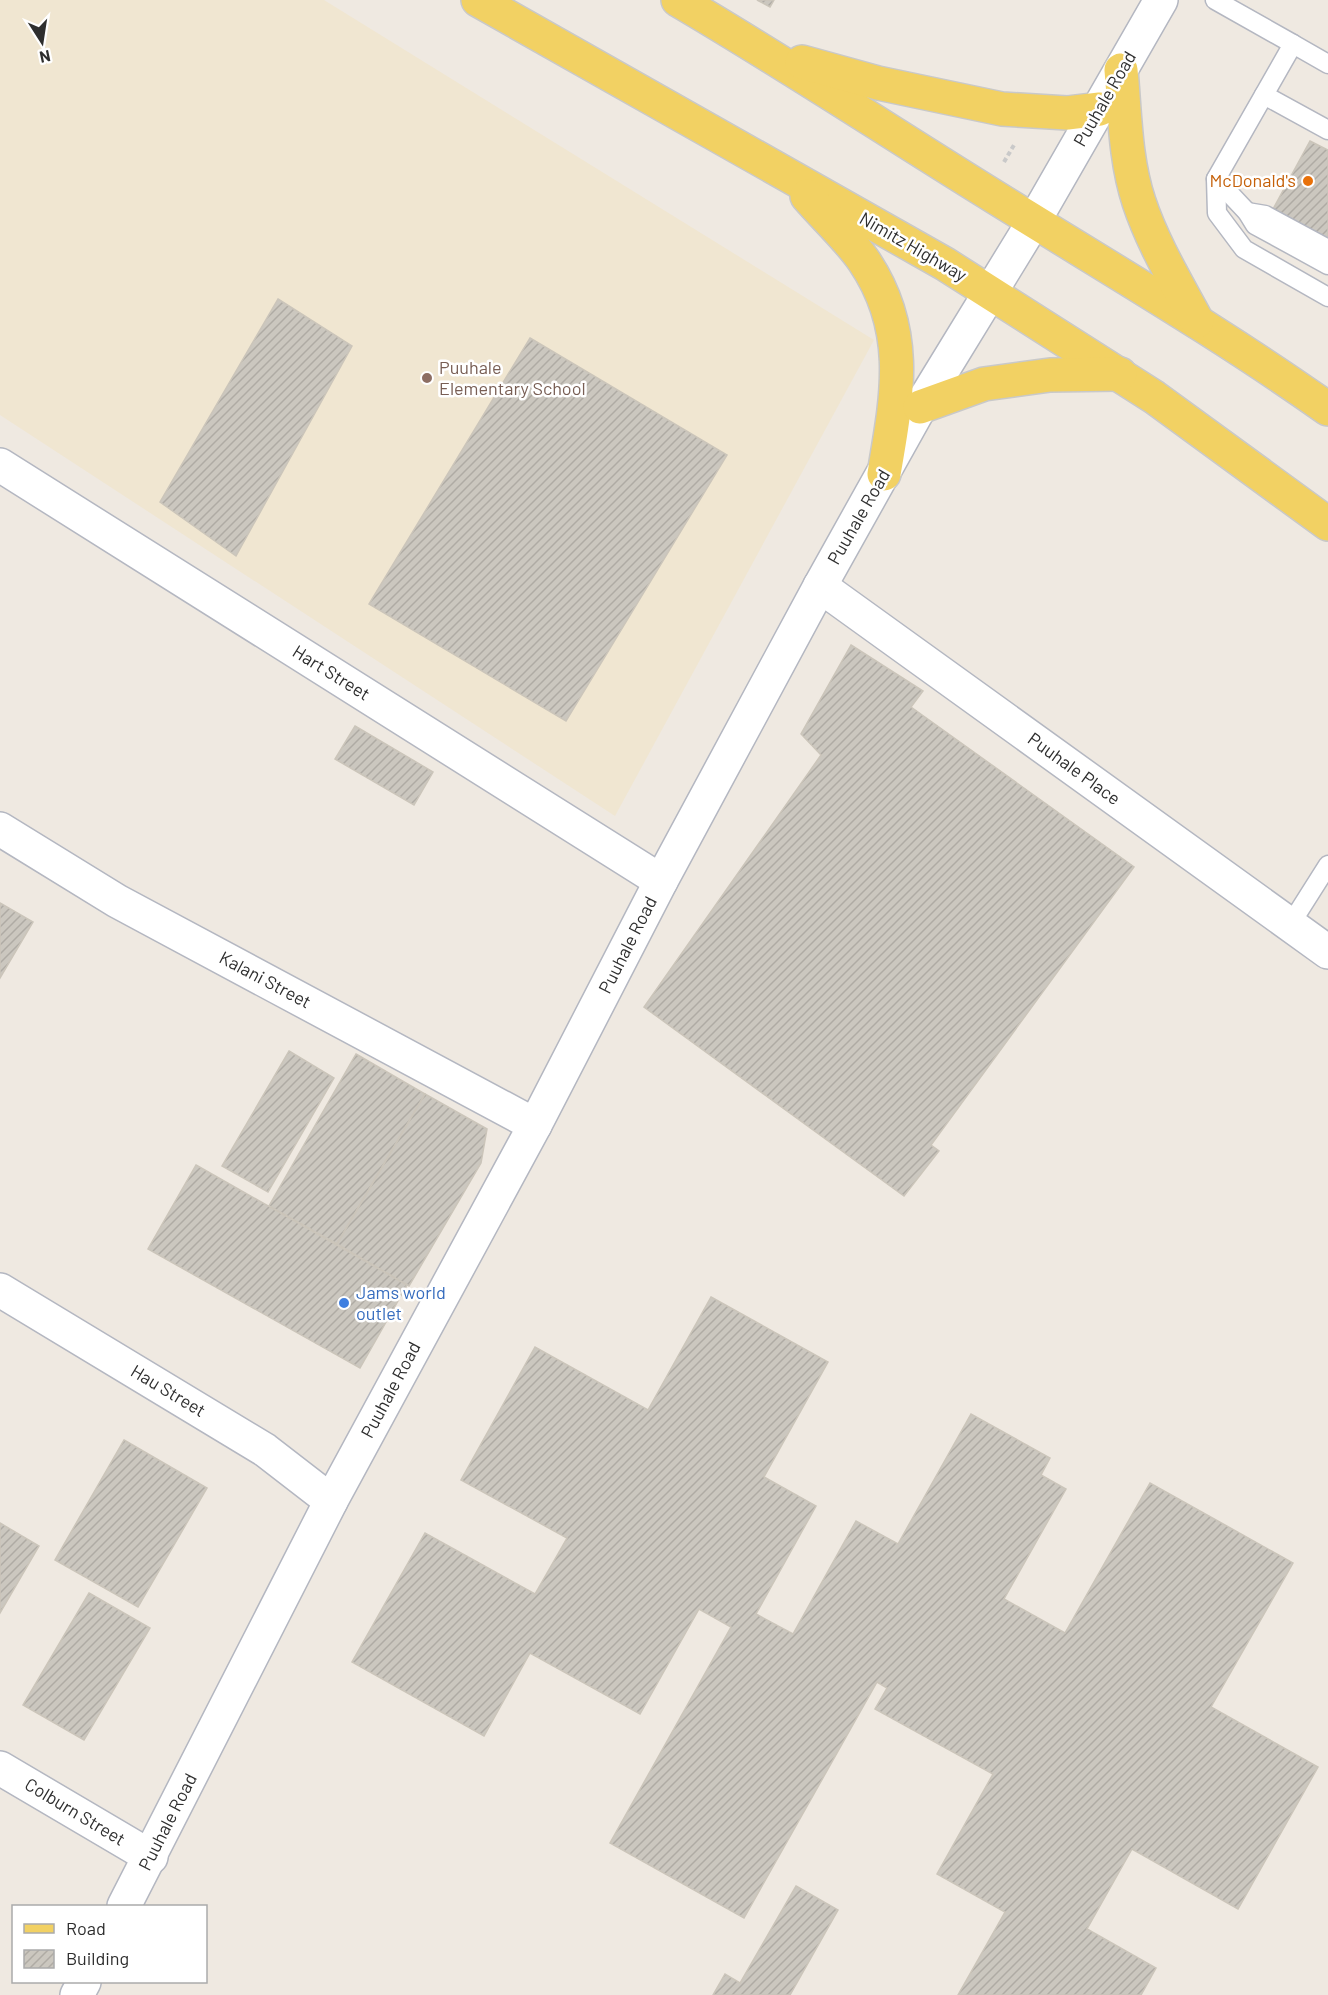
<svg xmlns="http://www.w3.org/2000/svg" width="1328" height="1995" font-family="Barlow,sans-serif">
	<defs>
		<pattern id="building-hatch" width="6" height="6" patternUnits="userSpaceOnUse" patternTransform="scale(1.5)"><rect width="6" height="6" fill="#cbc7bf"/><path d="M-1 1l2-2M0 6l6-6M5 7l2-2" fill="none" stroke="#afaba4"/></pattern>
	</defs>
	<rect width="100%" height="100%" fill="#efe9e1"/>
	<!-- education -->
	<polygon fill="#f0e6d1" points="0,0 324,0 874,340 615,816 0,415"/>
	<!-- building -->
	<g fill="url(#building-hatch)" stroke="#cbc5ba" stroke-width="1.5">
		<polygon points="757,0 774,0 770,7"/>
		<polygon points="1310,141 1328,150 1328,241 1272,211"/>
		<polygon points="278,299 352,346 236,556 160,502"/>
		<polygon points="530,338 727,455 566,721 369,604"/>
		<polygon points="851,645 923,691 911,707 1134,867 931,1145 939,1151 904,1196 644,1007 821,755 801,734"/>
		<polygon points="355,726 433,772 414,805 335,759"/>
		<polygon points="0,903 33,922 0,978"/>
		<polygon points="289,1051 334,1078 268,1192 222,1166"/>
		<polygon points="356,1054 425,1094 337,1244 269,1206"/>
		<polygon points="425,1094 487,1129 481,1163 409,1286 337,1244"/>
		<polygon points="196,1165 407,1285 360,1368 148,1249"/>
		<polygon points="711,1297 828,1362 764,1477 816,1506 756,1614 793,1634 856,1521 898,1544 971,1414 1050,1458 1041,1475 1066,1489 1004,1599 1065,1633 1150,1483 1293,1563 1211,1707 1318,1767 1238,1909 1132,1849 1087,1929 1156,1968 1141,1995 958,1995 1005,1912 937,1874 993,1774 875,1709 887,1688 877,1682 744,1918 610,1843 731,1627 699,1609 640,1714 530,1653 484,1736 352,1662 425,1533 535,1594 567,1538 461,1480 535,1347 648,1410"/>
		<polygon points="124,1440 207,1488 138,1607 55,1560"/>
		<polygon points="0,1523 39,1546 0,1613"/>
		<polygon points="89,1593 150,1628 84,1740 23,1705"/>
		<polygon points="796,1886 838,1910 790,1995 713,1995 725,1974 740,1983"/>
	</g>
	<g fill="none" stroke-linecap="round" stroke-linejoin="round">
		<!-- service casing -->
		<g stroke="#b4b7c1" stroke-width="21">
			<g id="service">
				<polyline points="1215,0 1293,44 1216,179 1217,213 1244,249 1328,297"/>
				<polyline points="1293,44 1328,64"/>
				<polyline points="1264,95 1328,130"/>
				<polyline points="1216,179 1247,212 1255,225 1328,265"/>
				<polyline points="1247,212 1265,215 1328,249"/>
				<polyline points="1290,925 1328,865"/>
			</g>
		</g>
		<!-- minor casing -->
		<g stroke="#b4b7c1" stroke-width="36">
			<g id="minor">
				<polyline points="0,465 661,881"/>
				<polyline points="820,586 1328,952"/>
				<polyline points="0,829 117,901 535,1125"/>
				<polyline points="0,1290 265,1450 331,1501"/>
				<polyline points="0,1768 151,1857"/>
			</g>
		</g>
		<!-- tertiary casing -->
		<g stroke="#b4b7c1" stroke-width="36">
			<g id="tertiary">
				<polyline points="124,1906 331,1501 535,1125 661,881 820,586 920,407 1034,221 1161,0"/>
				<polyline points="77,1995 84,1982"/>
			</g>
		</g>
		<!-- primary casing -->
		<g stroke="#c9c9c9" stroke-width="36">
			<g id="primary">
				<polyline points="478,0 945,264 1154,397 1328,524"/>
				<path d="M678,0C787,64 891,133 998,199C1109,268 1222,334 1328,409"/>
				<polyline points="802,62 878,83 1002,109 1067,113 1100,109"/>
				<path d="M1121,70C1125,114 1125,160 1139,202C1153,244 1176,282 1197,321"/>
				<path d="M807,196C824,216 850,240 864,261C911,330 897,398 884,474"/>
				<polyline points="920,407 984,384 1050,375 1120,374"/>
			</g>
		</g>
		<!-- path -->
		<polyline stroke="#c9c9c9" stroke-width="4" stroke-dasharray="4.5 3" stroke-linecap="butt" points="1004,162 1014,145"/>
		<!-- service -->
		<use href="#service" stroke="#fff" stroke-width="18"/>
		<!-- minor -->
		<use href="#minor" stroke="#fff" stroke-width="33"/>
		<!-- tertiary -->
		<use href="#tertiary" stroke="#fff" stroke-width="33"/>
		<!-- primary -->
		<use href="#primary" stroke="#f2d163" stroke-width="33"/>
	</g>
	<!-- markers -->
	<circle fill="#e8710a" stroke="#fff" stroke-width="2" cx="1308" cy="181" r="6"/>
	<circle fill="#8d6e63" stroke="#fff" stroke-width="2" cx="427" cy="378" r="6"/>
	<circle fill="#3f7fe0" stroke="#fff" stroke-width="2" cx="344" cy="1303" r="6"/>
	<g text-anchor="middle" stroke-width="5" stroke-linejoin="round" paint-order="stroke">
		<!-- street labels -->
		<g font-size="18" fill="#2e2e2e" stroke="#fff">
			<text transform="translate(1105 99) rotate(-60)" y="6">Puuhale Road</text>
			<text transform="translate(913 247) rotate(30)" y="6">Nimitz Highway</text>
			<text transform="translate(859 517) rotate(-60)" y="6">Puuhale Road</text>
			<text transform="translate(331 673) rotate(32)" y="6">Hart Street</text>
			<text transform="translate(1074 769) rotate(36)" y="6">Puuhale Place</text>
			<text transform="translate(628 945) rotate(-63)" y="6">Puuhale Road</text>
			<text transform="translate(265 980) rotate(28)" y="6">Kalani Street</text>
			<text transform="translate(391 1390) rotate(-62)" y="6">Puuhale Road</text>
			<text transform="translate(168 1391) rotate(31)" y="6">Hau Street</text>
			<text transform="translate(75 1812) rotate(31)" y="6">Colburn Street</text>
			<text transform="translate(168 1822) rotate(-63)" y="6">Puuhale Road</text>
		</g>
		<!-- food labels -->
		<g font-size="18" fill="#c56008" stroke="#fff" text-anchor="end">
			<text x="1296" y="187">McDonald's</text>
		</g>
		<!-- education labels -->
		<g font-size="18" fill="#785e54" stroke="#fff" text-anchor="start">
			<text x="439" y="374">Puuhale<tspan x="439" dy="21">Elementary School</tspan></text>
		</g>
		<!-- shop labels -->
		<g font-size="18" fill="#366cbe" stroke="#fff" text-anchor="start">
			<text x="356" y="1299">Jams world<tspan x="356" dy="21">outlet</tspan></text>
		</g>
	</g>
	<!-- legend -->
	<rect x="12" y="1905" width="195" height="78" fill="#ffffff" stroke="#ababab" stroke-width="1.5"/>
	<rect x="24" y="1924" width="30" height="9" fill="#f2d163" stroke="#ababab" stroke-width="1.5"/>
	<text x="66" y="1935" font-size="18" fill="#2e2e2e">Road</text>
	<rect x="24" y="1950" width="30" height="18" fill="url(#building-hatch)" stroke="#ababab" stroke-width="1.5"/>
	<text x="66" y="1965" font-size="18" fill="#2e2e2e">Building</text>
	<!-- north arrow -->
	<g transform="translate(42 42) rotate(168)" stroke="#ffffff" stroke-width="4.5" paint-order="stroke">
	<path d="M0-4.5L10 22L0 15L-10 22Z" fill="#2e2e2e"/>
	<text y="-9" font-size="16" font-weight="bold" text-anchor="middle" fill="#2e2e2e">N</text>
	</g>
</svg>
